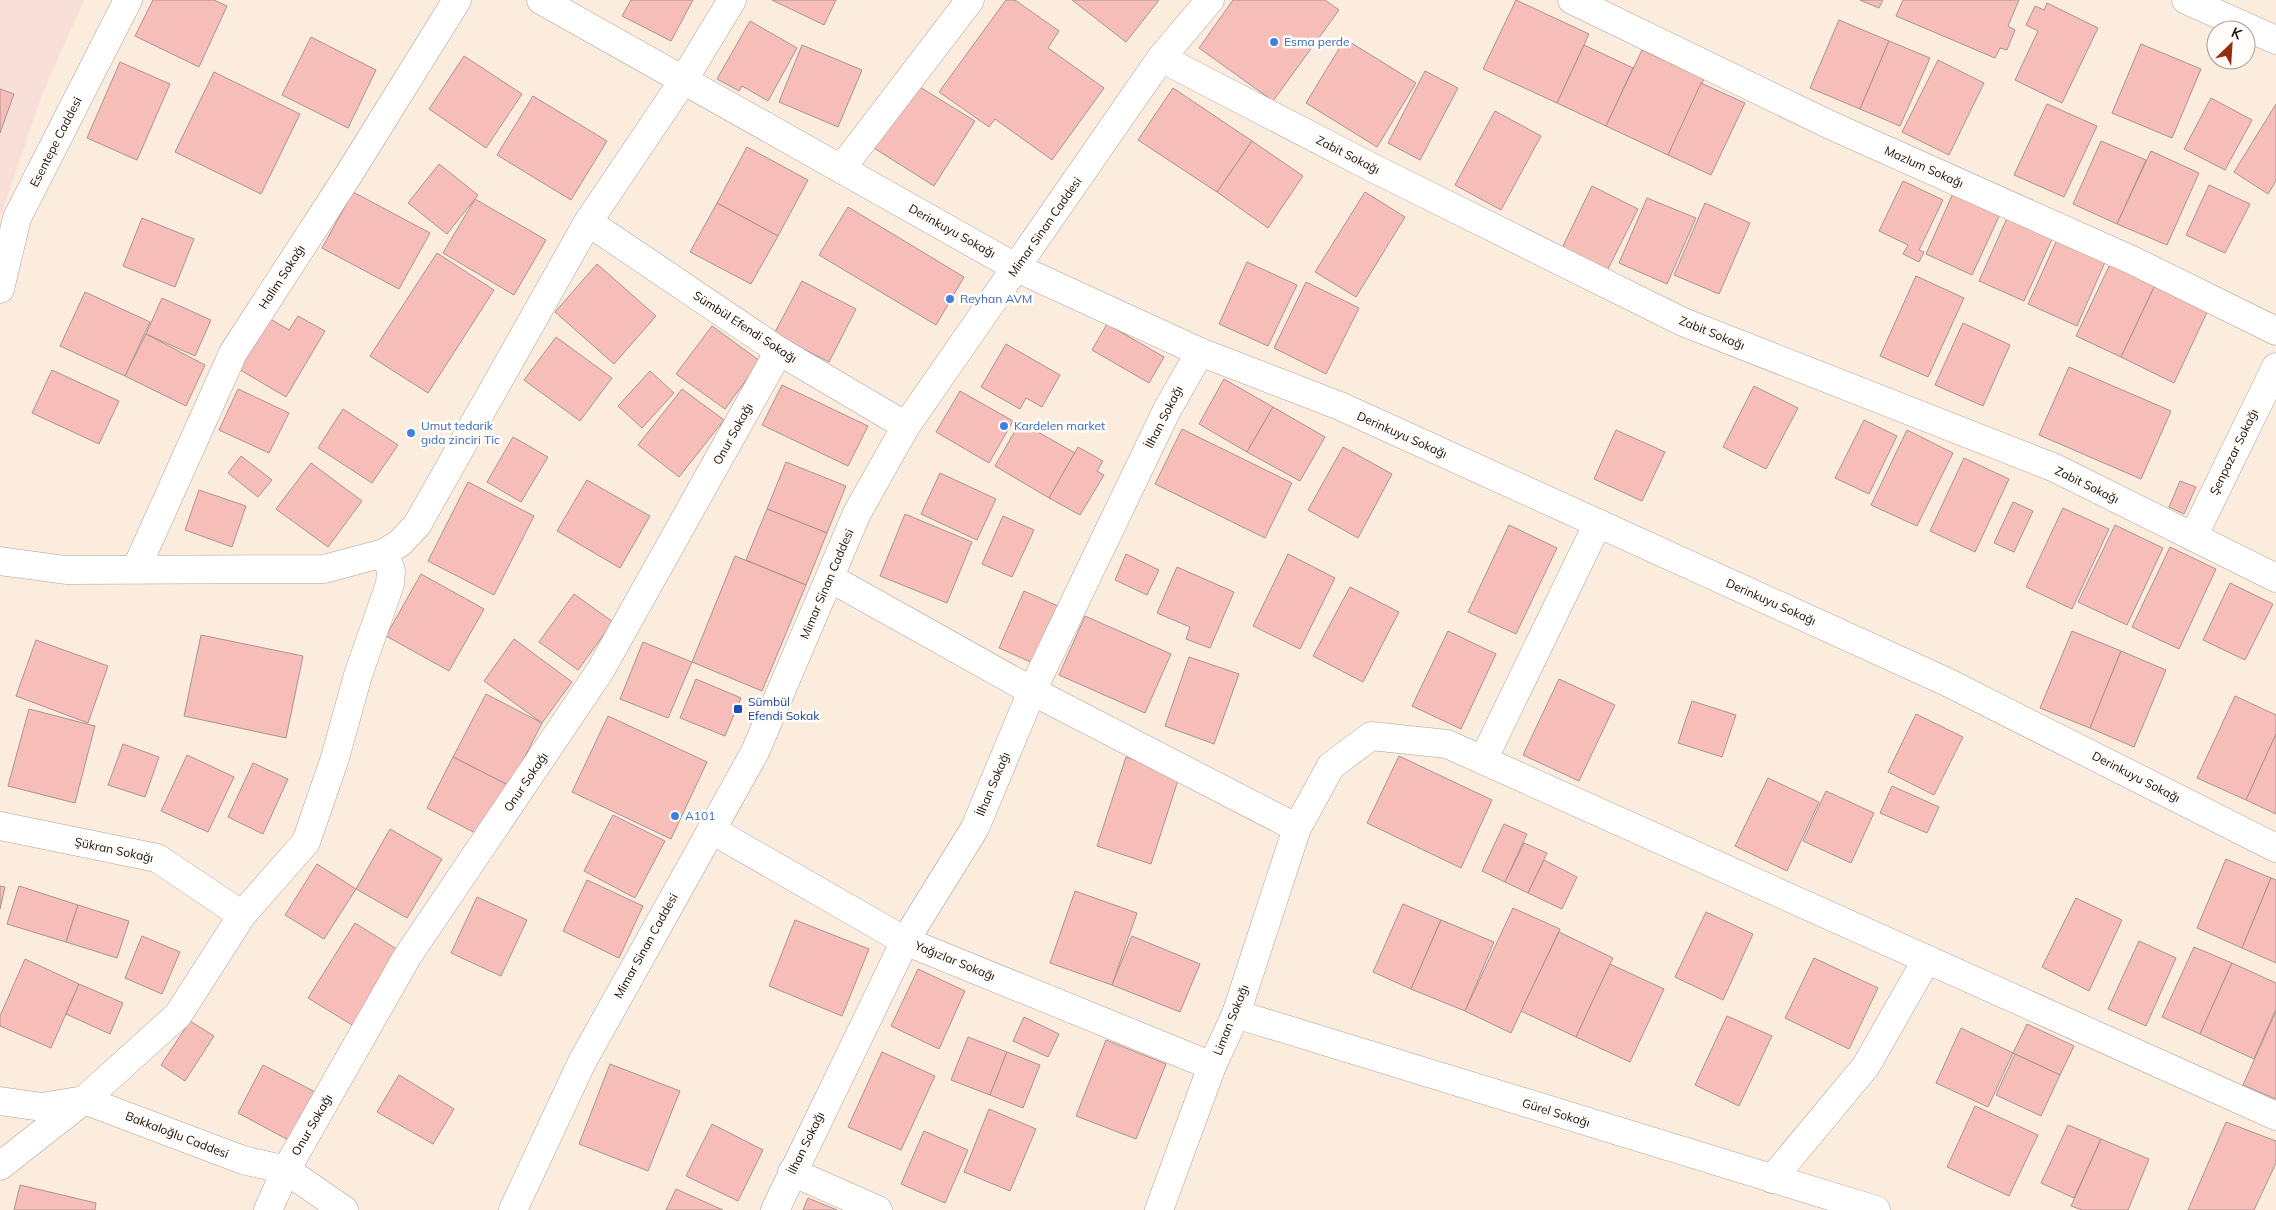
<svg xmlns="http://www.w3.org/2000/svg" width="2276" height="1210" font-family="Mulish,sans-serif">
	<rect width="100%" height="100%" fill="#fbecde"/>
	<!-- education -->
	<polygon fill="#f8dfd8" points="0,0 84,0 43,92 0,218"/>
	<!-- building -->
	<g fill="#f7beb9" stroke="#a99492">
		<polygon points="153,0 214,0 227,6 199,67 135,36"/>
		<polygon points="631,0 693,0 671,41 622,16"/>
		<polygon points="772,0 836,0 824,25"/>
		<polygon points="1006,0 1015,0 1059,31 1048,48 1104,88 1052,160 995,119 989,127 939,92"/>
		<polygon points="1072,0 1159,0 1126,42"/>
		<polygon points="1233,0 1325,0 1339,10 1273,101 1199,48"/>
		<polygon points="1516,0 1589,34 1557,103 1483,69"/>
		<polygon points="1860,0 1883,0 1879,8"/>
		<polygon points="1903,0 2019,0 2008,26 2015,30 2007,50 2000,48 1995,58 1896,16"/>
		<polygon points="2047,3 2098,28 2062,103 2015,80 2038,31 2026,25 2035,6 2044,10"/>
		<polygon points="1839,20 1889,41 1860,109 1810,88"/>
		<polygon points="750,21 797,48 768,101 742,86 739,91 717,79"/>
		<polygon points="311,37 376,70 348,128 282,95"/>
		<polygon points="1345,39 1416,83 1377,147 1306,103"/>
		<polygon points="1889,41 1930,58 1900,126 1860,109"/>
		<polygon points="2141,44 2201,69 2172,138 2112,113"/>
		<polygon points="802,45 862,70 838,127 779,102"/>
		<polygon points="1584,45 1633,68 1606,126 1557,103"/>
		<polygon points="1642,50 1704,79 1668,155 1606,126"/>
		<polygon points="464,56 522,94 486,148 429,109"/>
		<polygon points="1938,60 1984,83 1949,155 1902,132"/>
		<polygon points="120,62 170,84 137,160 87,138"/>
		<polygon points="1425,71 1458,88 1420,160 1388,143"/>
		<polygon points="214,72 300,114 261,194 175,152"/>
		<polygon points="1701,83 1745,103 1711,175 1668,155"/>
		<polygon points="915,84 975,121 934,186 874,148"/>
		<polygon points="1173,88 1252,141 1217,192 1138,140"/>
		<polygon points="0,89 14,94 0,133"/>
		<polygon points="533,96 607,141 571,200 497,155"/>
		<polygon points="2211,98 2252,120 2225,170 2184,149"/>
		<polygon points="2047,104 2097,126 2064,197 2014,175"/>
		<polygon points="2276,104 2276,181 2268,194 2234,172"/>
		<polygon points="1495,111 1541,136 1501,210 1455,185"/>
		<polygon points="1252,141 1303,176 1268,228 1217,192"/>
		<polygon points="2101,141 2146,160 2117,224 2073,204"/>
		<polygon points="747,147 808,180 778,236 717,203"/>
		<polygon points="2151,151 2199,173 2167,245 2117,224"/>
		<polygon points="439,164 478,195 447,234 408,203"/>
		<polygon points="1903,181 1943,200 1919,250 1924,252 1919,262 1903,254 1908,245 1879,231"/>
		<polygon points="2209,185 2250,204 2225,253 2186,235"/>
		<polygon points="1592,186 1638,209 1607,271 1562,248"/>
		<polygon points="1955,189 2002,210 1972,275 1926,254"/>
		<polygon points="353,192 430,233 399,289 322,248"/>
		<polygon points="1365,192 1405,217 1356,297 1315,272"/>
		<polygon points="1647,198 1696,218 1667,284 1619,263"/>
		<polygon points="475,199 546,240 514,295 443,253"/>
		<polygon points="717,203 778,236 751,284 690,252"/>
		<polygon points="1705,203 1750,223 1719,294 1674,275"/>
		<polygon points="848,207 964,277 936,325 819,255"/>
		<polygon points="2008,216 2053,237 2024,301 1979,281"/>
		<polygon points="142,218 194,239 175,287 123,266"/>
		<polygon points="2061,231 2109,253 2077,326 2028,304"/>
		<polygon points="437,253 494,290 428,393 370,356"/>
		<polygon points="2112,260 2157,281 2121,357 2076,336"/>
		<polygon points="1247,262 1297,285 1268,346 1219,324"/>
		<polygon points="597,264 656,316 614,364 555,312"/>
		<polygon points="1916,276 1964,298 1928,377 1880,356"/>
		<polygon points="802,281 856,309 829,362 774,334"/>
		<polygon points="2157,281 2210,306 2174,383 2121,357"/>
		<polygon points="1306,282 1359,308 1326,374 1274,348"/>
		<polygon points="85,292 150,322 125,376 60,346"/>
		<polygon points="162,298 211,320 195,356 146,334"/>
		<polygon points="298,316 325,331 286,397 237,368 267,317 289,330"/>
		<polygon points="1963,323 2010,345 1983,406 1935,385"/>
		<polygon points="1107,324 1164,357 1149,383 1092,350"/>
		<polygon points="712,326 760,361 725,409 676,374"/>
		<polygon points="146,334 205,365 186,406 125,376"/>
		<polygon points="556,337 612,378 580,421 524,380"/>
		<polygon points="1006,344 1060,375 1042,407 1026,398 1020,409 981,387"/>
		<polygon points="2069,367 2171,411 2141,479 2039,435"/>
		<polygon points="52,370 119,401 99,444 32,413"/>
		<polygon points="650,371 674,393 642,428 618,406"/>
		<polygon points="1224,379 1273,407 1247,452 1199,424"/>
		<polygon points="782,385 868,426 848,466 762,425"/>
		<polygon points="1754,386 1798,408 1766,469 1723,447"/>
		<polygon points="238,389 289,413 269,453 219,430"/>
		<polygon points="682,389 724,420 679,477 638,445"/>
		<polygon points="960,391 1013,421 989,463 936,432"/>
		<polygon points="1273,407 1325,437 1300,481 1247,452"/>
		<polygon points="343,409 398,445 372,483 318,448"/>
		<polygon points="1864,420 1897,436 1869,494 1835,478"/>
		<polygon points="1020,422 1075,453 1049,498 995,466"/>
		<polygon points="1182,429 1292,483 1265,538 1155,484"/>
		<polygon points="1616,430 1665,452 1642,501 1594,479"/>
		<polygon points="1907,430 1953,453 1917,526 1871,505"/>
		<polygon points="513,437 548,457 521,502 487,482"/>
		<polygon points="1078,447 1103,461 1097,471 1104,475 1080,515 1049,498"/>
		<polygon points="1343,447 1392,474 1358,538 1308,510"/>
		<polygon points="241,456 272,480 258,497 228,473"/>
		<polygon points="1964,458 2009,479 1975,552 1930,531"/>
		<polygon points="786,462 846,486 827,533 767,509"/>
		<polygon points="311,463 362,501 328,547 276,509"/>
		<polygon points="940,473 996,499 977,540 921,514"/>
		<polygon points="587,480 650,516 620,568 557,531"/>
		<polygon points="2180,481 2196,487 2184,514 2169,507"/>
		<polygon points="468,482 534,516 494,595 428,561"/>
		<polygon points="199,490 246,506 232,547 185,530"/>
		<polygon points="2013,502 2033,511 2014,552 1994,543"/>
		<polygon points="2063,508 2109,529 2072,609 2026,587"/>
		<polygon points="767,509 827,533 806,585 746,560"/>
		<polygon points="905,514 972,542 947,603 880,576"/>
		<polygon points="1003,516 1034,530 1012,577 982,564"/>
		<polygon points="1509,525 1557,548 1516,634 1468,612"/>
		<polygon points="2115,525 2163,548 2127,625 2078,602"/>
		<polygon points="2170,547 2216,569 2179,649 2132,627"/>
		<polygon points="1126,554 1159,570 1147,595 1115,580"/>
		<polygon points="1288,554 1335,578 1300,649 1253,626"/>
		<polygon points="735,556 806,585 762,691 692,662"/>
		<polygon points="1177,567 1234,592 1210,648 1186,639 1190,627 1157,613"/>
		<polygon points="421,574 484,609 449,671 386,636"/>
		<polygon points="2230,583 2273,604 2245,660 2203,640"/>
		<polygon points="1350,587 1399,612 1363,682 1313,656"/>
		<polygon points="1024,591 1058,606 1033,663 999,648"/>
		<polygon points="574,594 613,622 578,670 539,642"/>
		<polygon points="1085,616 1171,654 1145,713 1059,675"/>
		<polygon points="1448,631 1496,654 1461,729 1412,706"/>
		<polygon points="2072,631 2121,651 2090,728 2040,708"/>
		<polygon points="201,635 303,656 286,738 184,716"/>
		<polygon points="514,639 572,682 542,723 484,681"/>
		<polygon points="36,640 108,666 88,723 16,696"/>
		<polygon points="643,642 692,662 668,718 620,699"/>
		<polygon points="2121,651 2166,670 2134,747 2090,728"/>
		<polygon points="1189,657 1239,674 1214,744 1165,726"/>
		<polygon points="696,679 741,698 725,736 680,718"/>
		<polygon points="1559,679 1615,705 1579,781 1523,755"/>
		<polygon points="486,694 542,723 510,786 453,757"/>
		<polygon points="2235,696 2276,715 2276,734 2246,800 2197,778"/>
		<polygon points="1692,701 1736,715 1722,757 1678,743"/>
		<polygon points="29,709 95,726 75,803 8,786"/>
		<polygon points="1916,714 1963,737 1934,795 1888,772"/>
		<polygon points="608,716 707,762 671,839 572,792"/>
		<polygon points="2276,734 2276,814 2246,800"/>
		<polygon points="123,744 159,757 145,797 108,785"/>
		<polygon points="187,755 234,777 208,832 161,811"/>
		<polygon points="1399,756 1492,800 1461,868 1367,823"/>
		<polygon points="453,757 510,786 483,837 427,808"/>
		<polygon points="1126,757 1180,774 1151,864 1097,846"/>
		<polygon points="253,763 288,779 263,834 228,817"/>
		<polygon points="1768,778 1819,802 1787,871 1735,846"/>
		<polygon points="1892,786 1939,807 1927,833 1880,813"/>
		<polygon points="1826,791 1874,813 1851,863 1803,841"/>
		<polygon points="613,815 665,841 635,898 584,871"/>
		<polygon points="1504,824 1527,834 1505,882 1482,871"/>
		<polygon points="390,829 442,859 407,918 356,889"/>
		<polygon points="1524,843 1547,853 1528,893 1505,882"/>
		<polygon points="2226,859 2271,878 2242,948 2197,928"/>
		<polygon points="1544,860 1577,877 1562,909 1528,893"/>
		<polygon points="317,864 356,889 324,939 285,915"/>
		<polygon points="2271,878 2276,880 2276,963 2242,948"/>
		<polygon points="587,880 643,906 619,958 563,931"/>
		<polygon points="0,886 5,887 0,909"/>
		<polygon points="19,886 78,905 66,942 7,924"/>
		<polygon points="1075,891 1137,913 1112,985 1050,963"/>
		<polygon points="477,897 527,920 501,976 451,953"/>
		<polygon points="2076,898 2122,920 2089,991 2042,967"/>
		<polygon points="1403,904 1441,920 1411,989 1373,972"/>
		<polygon points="78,905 129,921 117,958 66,942"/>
		<polygon points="1513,908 1560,929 1511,1033 1465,1011"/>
		<polygon points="1706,912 1753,934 1723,1000 1675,977"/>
		<polygon points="795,920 869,949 842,1016 769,986"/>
		<polygon points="1441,920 1494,942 1465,1011 1411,989"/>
		<polygon points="355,923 403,953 357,1028 308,998"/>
		<polygon points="1559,932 1613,958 1576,1037 1521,1011"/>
		<polygon points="142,936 180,952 162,994 125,978"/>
		<polygon points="1132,936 1200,964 1180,1012 1112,985"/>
		<polygon points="2139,941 2176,958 2146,1026 2108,1009"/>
		<polygon points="2194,947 2232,963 2200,1034 2162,1017"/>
		<polygon points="1814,958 1878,988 1849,1049 1785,1018"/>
		<polygon points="25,959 79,984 51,1048 0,1026 0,1016"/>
		<polygon points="2232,963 2276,983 2276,1009 2254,1059 2200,1034"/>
		<polygon points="1610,964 1664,989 1630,1062 1576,1037"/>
		<polygon points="918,969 965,991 939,1049 891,1026"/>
		<polygon points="79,984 123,1003 110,1034 66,1014"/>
		<polygon points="2276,1011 2276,1099 2243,1085"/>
		<polygon points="1727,1016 1772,1036 1739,1106 1695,1085"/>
		<polygon points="1024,1017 1059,1034 1048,1057 1013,1041"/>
		<polygon points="190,1021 214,1036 185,1081 161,1065"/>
		<polygon points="2027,1024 2074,1046 2060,1075 2013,1053"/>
		<polygon points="1961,1028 2013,1053 1988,1107 1936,1083"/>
		<polygon points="968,1037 1007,1052 990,1095 951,1080"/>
		<polygon points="1106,1040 1166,1064 1136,1139 1076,1116"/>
		<polygon points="882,1052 935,1076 901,1150 848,1127"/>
		<polygon points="1007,1052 1040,1065 1023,1108 990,1095"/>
		<polygon points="2015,1054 2060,1075 2041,1116 1996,1095"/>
		<polygon points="610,1064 680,1091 648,1171 579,1144"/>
		<polygon points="263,1065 319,1094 294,1143 238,1113"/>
		<polygon points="399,1075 454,1109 433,1144 377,1112"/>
		<polygon points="1975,1106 2038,1135 2009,1196 1947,1167"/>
		<polygon points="989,1109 1036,1129 1010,1191 964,1172"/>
		<polygon points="2226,1122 2276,1141 2276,1163 2254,1210 2188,1210"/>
		<polygon points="712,1124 763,1150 738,1201 686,1176"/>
		<polygon points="2068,1125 2101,1139 2074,1198 2041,1183"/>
		<polygon points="924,1131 968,1150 945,1203 901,1184"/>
		<polygon points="2101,1139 2149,1159 2128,1210 2082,1210 2071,1206"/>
		<polygon points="20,1185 96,1203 95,1210 14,1210"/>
		<polygon points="676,1189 723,1210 666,1210"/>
		<polygon points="808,1198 837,1210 803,1210"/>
	</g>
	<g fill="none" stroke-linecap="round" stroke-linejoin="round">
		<!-- minor casing -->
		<g stroke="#afa193" stroke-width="29">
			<g id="minor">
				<polyline points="541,0 1017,268 1200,352 1340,406 1947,682 2276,848"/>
				<polyline points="1572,0 1828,124 2134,261 2276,331"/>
				<polyline points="2186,0 2276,40"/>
				<polyline points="1161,58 1371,167 1683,322 2055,468 2276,578"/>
				<polyline points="841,169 970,0"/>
				<polyline points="588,222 779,351 906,426"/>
				<polyline points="0,289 17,218 128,0"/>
				<polyline points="2193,537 2276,367"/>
				<polyline points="0,561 66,570 324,569 384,553 400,543 417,525 588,222 683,81 732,0"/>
				<polyline points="136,569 233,353 349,174 457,0"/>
				<polyline points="830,578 1032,691 1297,828 1331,766 1371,736 1447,744 2276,1116"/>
				<polyline points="1483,760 1598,523"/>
				<polyline points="0,826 157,858 242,915"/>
				<polyline points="712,830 905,941 1212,1066"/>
				<polyline points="1236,1014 1876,1210"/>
				<polyline points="0,1101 42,1107 84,1100 243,1160 286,1170 344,1210"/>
				<polyline points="0,1166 84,1100 178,1015 242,915 306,842 335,758 358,675 390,584 391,570 384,553"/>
				<polyline points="792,1172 878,1210"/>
				<polyline points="1772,1179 1866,1066 1927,959"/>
				<polyline points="268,1210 286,1170 407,957 600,671 779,351"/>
				<polyline points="513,1210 582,1062 755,752 857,513 906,426 1161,58 1210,0"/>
				<polyline points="775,1210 905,941 975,828 1032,691 1167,410 1200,352"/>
				<polyline points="1159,1210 1212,1066 1236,1014 1297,828"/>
			</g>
		</g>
		<!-- minor -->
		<use href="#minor" stroke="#fff" stroke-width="28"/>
	</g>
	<!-- markers -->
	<g fill="#3f7fe0" stroke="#fffcf9" stroke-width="2">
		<circle cx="1274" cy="42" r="5"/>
		<circle cx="950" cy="299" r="5"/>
		<circle cx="1004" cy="426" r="5"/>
		<circle cx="411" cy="433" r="5"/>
		<circle cx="675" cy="816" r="5"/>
	</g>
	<rect fill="#1a4fb4" stroke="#fffcf9" stroke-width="2" x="733" y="704" width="10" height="10" rx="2.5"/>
	<g text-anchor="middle" stroke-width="5" stroke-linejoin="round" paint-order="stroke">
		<!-- shop labels -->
		<g font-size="12" fill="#366cbe" stroke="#fffcf9" text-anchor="start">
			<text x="1284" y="46">Esma perde</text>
			<text x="960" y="303">Reyhan AVM</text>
			<text x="421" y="430">Umut tedarik<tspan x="421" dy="14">gıda zinciri Tic</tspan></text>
			<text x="1014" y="430">Kardelen market</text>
			<text x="685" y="820">A101</text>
		</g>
		<!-- street labels -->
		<g font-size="12" fill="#140f0a" stroke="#fffcf9">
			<text transform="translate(56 142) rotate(-63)" y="4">Esentepe Caddesi</text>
			<text transform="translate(1348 155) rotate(27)" y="4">Zabit Sokağı</text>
			<text transform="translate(1924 167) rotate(24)" y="4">Mazlum Sokağı</text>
			<text transform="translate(1045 227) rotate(-55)" y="4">Mimar Sinan Caddesi</text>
			<text transform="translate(952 231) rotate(29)" y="4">Derinkuyu Sokağı</text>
			<text transform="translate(282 277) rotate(-57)" y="4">Halim Sokağı</text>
			<text transform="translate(745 327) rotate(33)" y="4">Sümbül Efendi Sokağı</text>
			<text transform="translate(1712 333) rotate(22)" y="4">Zabit Sokağı</text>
			<text transform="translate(1164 417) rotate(-63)" y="4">İlhan Sokağı</text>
			<text transform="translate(733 434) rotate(-61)" y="4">Onur Sokağı</text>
			<text transform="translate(1402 435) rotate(24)" y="4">Derinkuyu Sokağı</text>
			<text transform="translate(2234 452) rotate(-64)" y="4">Şenpazar Sokağı</text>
			<text transform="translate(2087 485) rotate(26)" y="4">Zabit Sokağı</text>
			<text transform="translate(827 584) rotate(-67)" y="4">Mimar Sinan Caddesi</text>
			<text transform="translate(1771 602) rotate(24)" y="4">Derinkuyu Sokağı</text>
			<text transform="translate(2136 777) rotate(27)" y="4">Derinkuyu Sokağı</text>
			<text transform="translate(526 782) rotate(-56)" y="4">Onur Sokağı</text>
			<text transform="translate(993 784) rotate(-67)" y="4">İlhan Sokağı</text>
			<text transform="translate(114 850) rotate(12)" y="4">Şükran Sokağı</text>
			<text transform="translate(646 946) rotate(-61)" y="4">Mimar Sinan Caddesi</text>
			<text transform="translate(955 961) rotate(22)" y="4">Yağızlar Sokağı</text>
			<text transform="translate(1231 1020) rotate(-68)" y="4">Liman Sokağı</text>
			<text transform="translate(1556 1113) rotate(17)" y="4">Gürel Sokağı</text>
			<text transform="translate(312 1125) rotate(-60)" y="4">Onur Sokağı</text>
			<text transform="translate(177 1135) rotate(21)" y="4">Bakkaloğlu Caddesi</text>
			<text transform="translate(806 1143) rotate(-64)" y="4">İlhan Sokağı</text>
		</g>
		<!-- transit labels -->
		<g font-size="12" fill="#164399" stroke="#fffcf9" text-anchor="start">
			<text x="748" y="706">Sümbül<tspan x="748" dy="14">Efendi Sokak</tspan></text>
		</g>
	</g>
	<!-- north arrow -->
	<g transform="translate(2231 45) rotate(25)"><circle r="24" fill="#fffcf9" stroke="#a19d99"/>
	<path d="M0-4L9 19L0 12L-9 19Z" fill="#952d0f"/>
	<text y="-8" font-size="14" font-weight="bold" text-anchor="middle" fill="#140f0a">K</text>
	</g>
</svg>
